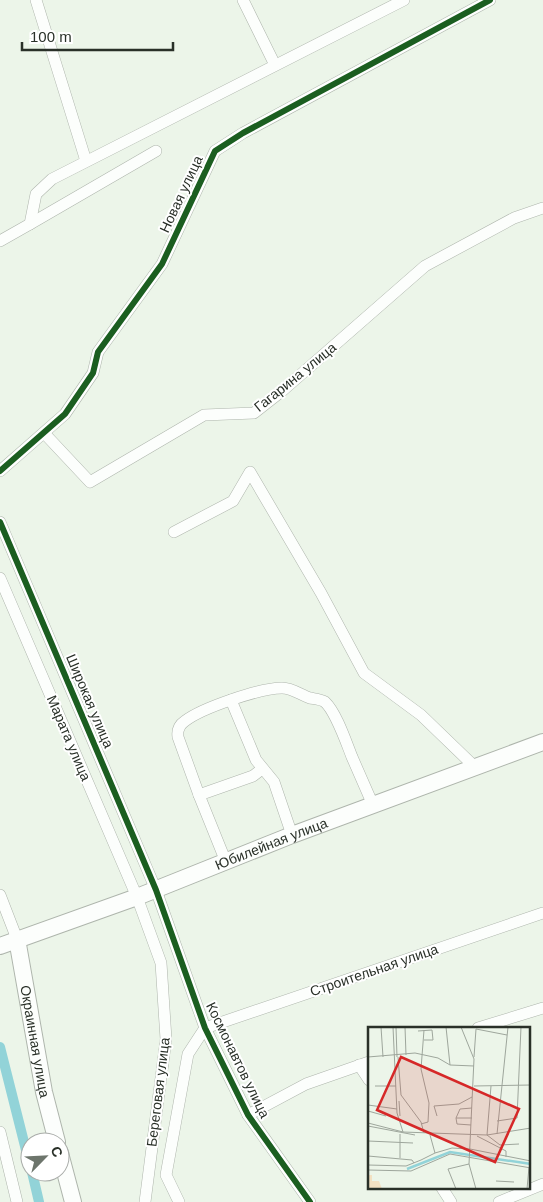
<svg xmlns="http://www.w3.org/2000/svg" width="543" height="1202" font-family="Arial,sans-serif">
	<rect width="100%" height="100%" fill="#ecf5e9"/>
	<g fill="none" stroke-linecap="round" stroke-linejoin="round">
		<!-- canal -->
		<g stroke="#92d3d8" stroke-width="10">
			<polyline points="0,1047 30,1166"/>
			<polyline points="32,1172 39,1202"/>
		</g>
		<!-- street casing -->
		<g stroke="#aeb5ac" stroke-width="12">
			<g id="street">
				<polyline points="36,0 86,161"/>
				<polyline points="243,0 275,65"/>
				<polyline points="30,224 156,151"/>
				<polyline points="0,241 30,224 36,194 52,179 404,0"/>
				<polyline points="44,433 90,482 204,415 254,413 282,391 425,266 514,218 543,208"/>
				<polyline points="0,471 65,414 93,373 98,352 162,264 215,151 243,133 490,0"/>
				<polyline points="0,522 156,890 205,1028 248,1115 310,1202"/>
				<polyline points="174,532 233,501 250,472 321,593 364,673 421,715 476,768"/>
				<polyline points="0,578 137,897 161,963 166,1039 145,1202"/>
				<polyline points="231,700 256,760 274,782 292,835"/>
				<polyline points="199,795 253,776 262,769"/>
				<path d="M226,862L199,795L178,737C177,730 179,725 185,721C202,708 260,688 282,688C292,688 301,695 310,698C315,699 320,699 325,702C336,712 346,742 352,757C359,773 366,789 373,805"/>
				<polyline points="0,895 17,939"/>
				<polyline points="478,1028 543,1008"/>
				<polyline points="359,1065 369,1080"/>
				<polyline points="248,1115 306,1084 369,1062"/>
				<polyline points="0,1132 17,1202"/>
				<polyline points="442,1188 451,1202"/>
				<polyline points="179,1202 166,1175 188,1054 205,1028 543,913"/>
				<polyline points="499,1202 543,1184"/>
			</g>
		</g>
		<!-- secondary casing -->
		<g stroke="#aeb5ac" stroke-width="18">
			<g id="secondary">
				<path id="s1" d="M17,939L44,1092L57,1142"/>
				<path id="s2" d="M0,946L137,897L292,835L543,742"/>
				<polyline points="60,1153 73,1202"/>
			</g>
		</g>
		<!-- street -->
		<use href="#street" stroke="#fcfefc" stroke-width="11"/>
		<!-- secondary -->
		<use href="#secondary" stroke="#fcfefc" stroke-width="16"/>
		<!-- cycleway casing -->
		<g stroke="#fff" stroke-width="9">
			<g id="cycleway">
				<polyline points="0,471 65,414 93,373 98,352 162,264 215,151 243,133 490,0"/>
				<polyline points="0,522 156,890 205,1028 248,1115 310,1202"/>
			</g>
		</g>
		<!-- cycleway -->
		<use href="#cycleway" stroke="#1b5e20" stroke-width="6"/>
	</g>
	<g text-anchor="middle" stroke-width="4" stroke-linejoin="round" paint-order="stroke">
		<!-- street labels -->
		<g font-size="14" fill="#293028" stroke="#fff">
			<text transform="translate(181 194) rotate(-65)" y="5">Новая улица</text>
			<text transform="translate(295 377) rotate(-39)" y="5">Гагарина улица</text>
			<text transform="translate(90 701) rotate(67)" y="5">Широкая улица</text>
			<text transform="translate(69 738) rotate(67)" y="5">Марата улица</text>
			<text dy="5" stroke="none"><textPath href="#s2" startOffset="290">Юбилейная улица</textPath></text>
			<text transform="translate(374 970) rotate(-19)" y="5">Строительная улица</text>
			<text dy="5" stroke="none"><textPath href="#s1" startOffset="104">Окраинная улица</textPath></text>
			<text transform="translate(238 1060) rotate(64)" y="5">Космонавтов улица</text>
			<text transform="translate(158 1092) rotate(-83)" y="5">Береговая улица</text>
		</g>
	</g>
	<!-- overview -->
	<g transform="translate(368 1027)">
		<rect width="162" height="162" fill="#ecf5e9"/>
		<path d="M0,148H4V154H11L14,162H0Z" fill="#f3e1c2"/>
		<path fill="none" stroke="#92d3d8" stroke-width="2.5" d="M39,142L82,125L163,137"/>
		<path fill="none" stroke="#9ea69c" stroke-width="1" d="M13,0L15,30M25,0L29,86L35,105M28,0L29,30M37,0L38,28M78,0L82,38M93,0L106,32L101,137L108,162M108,2L139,8M50,4L64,3L65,13H56M0,30L47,26L70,31L82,38L106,39M30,30L33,68L53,95L56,106M106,30L108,2M7,59H28M106,59L163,58M123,59L119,108L132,118L151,117M31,74L32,89M0,78L29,82M0,84L18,89M69,89L66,79L91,77L104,70M88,91H104M129,94L149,91L153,0M0,96L35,105L119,108L163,101M53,97L60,95L61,76L53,42L56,3M103,98L89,97L88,91L92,82L104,81M0,99L47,108M129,107L140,0M109,109L138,124V130M0,114L45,116M67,126L84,121L102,122L163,134M0,129L44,133L46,136M32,131V107M0,138L38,139L53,133L67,126L62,108M0,143L43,144L82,127L163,141M128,154L146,155M88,162L80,142L101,137M159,162L161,140"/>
		<path fill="#d62828" fill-opacity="0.15" stroke="#d62828" stroke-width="2.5" d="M33,30L151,82L127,135L9,83Z"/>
		<rect width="162" height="162" fill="none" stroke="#293028" stroke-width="2.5"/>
	</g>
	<!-- north arrow -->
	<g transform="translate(45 1157) rotate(66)"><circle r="24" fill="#ffffff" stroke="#a9aca9"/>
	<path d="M0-4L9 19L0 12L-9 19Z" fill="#6d756c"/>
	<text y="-8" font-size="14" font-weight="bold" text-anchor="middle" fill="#293028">С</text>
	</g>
	<!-- scale -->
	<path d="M22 42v8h151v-8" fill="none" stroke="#293028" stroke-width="2.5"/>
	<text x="30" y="42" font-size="15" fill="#293028" stroke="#ffffff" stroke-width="4" paint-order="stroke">100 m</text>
</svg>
